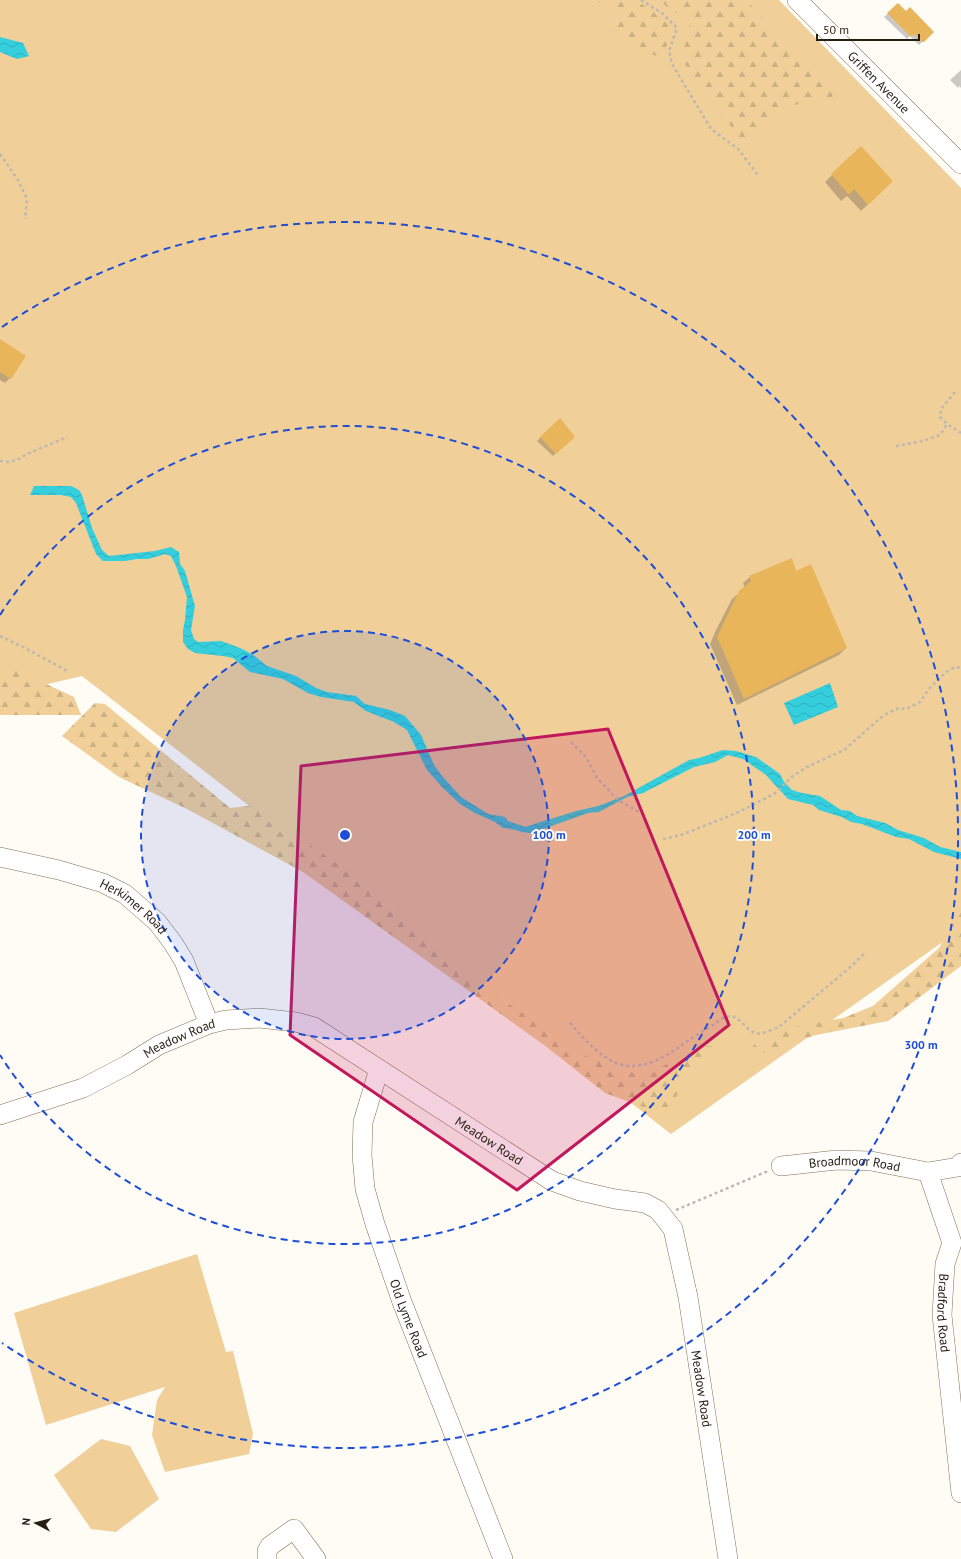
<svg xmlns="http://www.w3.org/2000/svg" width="961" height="1559" font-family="'PT Sans',sans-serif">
	<defs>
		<pattern id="forest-firs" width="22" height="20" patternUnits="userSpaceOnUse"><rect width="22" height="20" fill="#f0cf99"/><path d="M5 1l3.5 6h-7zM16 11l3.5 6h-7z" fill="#ceb183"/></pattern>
		<pattern id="water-waves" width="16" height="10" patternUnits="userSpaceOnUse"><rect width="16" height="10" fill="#34cedd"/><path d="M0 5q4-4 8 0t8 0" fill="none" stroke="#2eb0bd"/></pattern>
	</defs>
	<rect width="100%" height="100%" fill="#fffbf5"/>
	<!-- green -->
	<g fill="#f0cf99">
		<polygon points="0,0 779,0 961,188 961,929 671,1134 82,676 0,695"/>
		<polygon points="197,1254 226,1352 233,1351 253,1434 249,1454 165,1472 152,1435 157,1400 165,1387 46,1425 14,1313"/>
		<polygon points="101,1439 130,1446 159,1499 116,1532 91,1529 54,1475"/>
	</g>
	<!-- forest -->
	<g fill="url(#forest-firs)">
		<path d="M594,0C605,0 622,0 632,0C645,3 663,20 673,29L666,47L667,62L659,57L629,45L609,31L616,11Z"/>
		<polygon points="657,0 746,0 835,96 794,105 741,140 682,60 690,22"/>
		<polygon points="0,667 16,670 74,697 81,715 0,715"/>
		<polygon points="95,703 105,704 230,808 257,805 317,850 396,904 479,984 588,1057 646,1077 696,1045 717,1047 690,1068 667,1116 605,1093 544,1045 303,872 187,809 119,777 62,736"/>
		<polygon points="961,906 961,966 888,1021 816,1035 757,1055 753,1045 786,1029 843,1018 873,1006 939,948"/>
	</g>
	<!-- water -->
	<g fill="url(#water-waves)">
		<polygon points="0,37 23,43 29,56 17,59 0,52"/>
		<path d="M34,486H71L79,490L82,495L92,528L102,550L109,556L155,551L171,547L179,552L180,564L185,571L195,606L191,630L194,639L198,642L221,641L240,648L252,654L267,666L296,676L316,688L327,692L356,696L365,704L390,710L405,716L421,735L434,765L442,776L461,797L488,814L505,817L508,821L525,827L576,811L598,806L624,796L689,760L699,758L723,750L736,751L756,757L780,774L784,782L792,790L802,793L820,796L841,810L850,811L857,816L885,823L898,830L924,838L940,847L961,852V859L934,852L909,839L896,837L862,824L851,822L842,817L819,810L813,805L788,799L766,775L753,766L743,759L728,755L715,762L694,767L643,793L627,797L599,812L588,813L532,833C522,833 513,828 503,828L495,822L475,813L460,804L442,787L427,770L407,730L394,722L366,711L354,702L321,697L308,693L283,679L250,672L233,658L223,656L195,653L188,649L183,642V630L185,620L187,597L176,566L171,556L165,554L148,559H137L125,561H103L96,554L76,503L71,497L61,495H30Z"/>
		<polygon points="830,683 838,707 794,725 784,703"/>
	</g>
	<!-- shadow -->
	<g fill="#0003">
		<polygon points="898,4 906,12 932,32 919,45 910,36 907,39 884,17"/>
		<polygon points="961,70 961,88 959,86 958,88 950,80"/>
		<polygon points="832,175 885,188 861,211 847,196 841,201 825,182"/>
		<polygon points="0,340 10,378 5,383 0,380"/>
		<polygon points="560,419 574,436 553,456 537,441"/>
		<polygon points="795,572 846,648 839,655 737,705 710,644 716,630 732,599 745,588 743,583 750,577"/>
	</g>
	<!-- building -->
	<g fill="#e8b55b">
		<polygon points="898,3 906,11 910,7 934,32 924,42 922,42 914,34 911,37 887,13"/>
		<polygon points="861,146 893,181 868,205 854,189 849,195 831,174"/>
		<polygon points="0,339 26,356 11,379 0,372"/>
		<polygon points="560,418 575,437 556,454 540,437"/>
		<polygon points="792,558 796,571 811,564 847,648 744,699 717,637 739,591 751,581 749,576"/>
	</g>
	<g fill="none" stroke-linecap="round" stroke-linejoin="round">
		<!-- minor casing -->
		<g stroke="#827157" stroke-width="20">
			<g id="minor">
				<path id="s1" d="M797,0L961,164"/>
				<path id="s2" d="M0,857L59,870L103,883L125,894L157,922L173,943L184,961L209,1024"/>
				<path id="s3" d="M379,1069L363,1122L362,1155L365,1189L375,1224L402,1302L503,1559"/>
				<path id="s4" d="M0,1115L83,1088L127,1065L159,1045L209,1024L226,1020L259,1018L296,1022L314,1027L552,1181L580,1191L615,1199L645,1203L658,1210L673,1229L688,1297L728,1559"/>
				<path id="s5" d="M781,1166L837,1160L871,1161L928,1172L958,1167L961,1163"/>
				<path id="s6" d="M928,1172L952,1243L945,1264L942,1315L961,1493"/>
				<polyline points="267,1559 267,1551 270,1546 294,1529 316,1559"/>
			</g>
		</g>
		<!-- path -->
		<g stroke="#bdb8b1" stroke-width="2.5" stroke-dasharray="3 3" stroke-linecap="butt">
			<polyline points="641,0 662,13 677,28 669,51 672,64 711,129 738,149 758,175"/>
			<polyline points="0,154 18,180 27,199 25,219"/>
			<polyline points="955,392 941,409 940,417 947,424 961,433"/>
			<polyline points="896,446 923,441 940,435 947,424"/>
			<polyline points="0,461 8,462 17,460 27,454 67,437"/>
			<polyline points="0,636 29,650 67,671"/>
			<polyline points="571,742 586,757 597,778 618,800 646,816"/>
			<polyline points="663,839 681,835 729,816 745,809 774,794 793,776 807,767 844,750 884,715 899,708 906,709 920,702 929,689 945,673 955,667 961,668"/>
			<path d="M570,1023C583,1038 598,1055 616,1063C637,1072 663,1059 679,1047C689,1040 699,1033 710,1027C715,1024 720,1019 725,1017C740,1012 743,1030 756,1033C763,1035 772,1029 779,1027L847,970L866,952"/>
			<polyline points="676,1210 768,1171"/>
		</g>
		<!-- minor -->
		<use href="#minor" stroke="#fff" stroke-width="19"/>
	</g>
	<!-- marked area -->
	<path fill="#c2185b" fill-opacity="0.2" stroke="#c2185b" stroke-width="3" stroke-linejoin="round" d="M608,729L729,1025L517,1190L290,1035L301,766Z"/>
	<!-- distance rings -->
	<circle cx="345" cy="835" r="204" fill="#1d4ed8" fill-opacity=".12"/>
	<g fill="none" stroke="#1d4ed8" stroke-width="2" stroke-dasharray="7 5">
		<circle cx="345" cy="835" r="204"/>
		<path d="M0 615A409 409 0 1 1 0 1055"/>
		<path d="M2 327A613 613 0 1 1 2 1343"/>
	</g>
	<g text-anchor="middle" stroke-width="4" stroke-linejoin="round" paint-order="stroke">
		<!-- street labels -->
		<g font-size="13" fill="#251e13" stroke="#fffbf5">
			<text dy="5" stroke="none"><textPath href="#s1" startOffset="116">Griffen Avenue</textPath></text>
			<text dy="5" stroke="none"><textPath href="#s2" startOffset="145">Herkimer Road</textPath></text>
			<text dy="5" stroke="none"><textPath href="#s4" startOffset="196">Meadow Road</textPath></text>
			<text dy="5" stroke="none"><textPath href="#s4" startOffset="544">Meadow Road</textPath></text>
			<text dy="5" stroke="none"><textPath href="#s5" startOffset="74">Broadmoor Road</textPath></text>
			<text dy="5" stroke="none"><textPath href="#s6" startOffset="146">Bradford Road</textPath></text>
			<text dy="5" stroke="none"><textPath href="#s3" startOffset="259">Old Lyme Road</textPath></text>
			<text dy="5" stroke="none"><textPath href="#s4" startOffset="916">Meadow Road</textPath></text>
		</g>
	</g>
	<circle cx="345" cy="835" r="6" fill="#1d4ed8" stroke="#fffbf5" stroke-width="2"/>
	<g font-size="12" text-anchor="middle" font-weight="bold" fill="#1d4ed8" stroke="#fffbf5" stroke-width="4" stroke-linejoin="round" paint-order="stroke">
		<text x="549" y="839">100 m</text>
		<text x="754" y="839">200 m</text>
		<text x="921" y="1049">300 m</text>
	</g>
	<!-- north arrow -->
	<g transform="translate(36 1523) rotate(277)" stroke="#fffbf5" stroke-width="3" paint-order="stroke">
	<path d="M0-3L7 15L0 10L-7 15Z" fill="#251e13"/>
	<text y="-6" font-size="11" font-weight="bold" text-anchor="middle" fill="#251e13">N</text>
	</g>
	<!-- scale -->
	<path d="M817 34v6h102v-6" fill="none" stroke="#251e13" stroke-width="2"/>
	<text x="823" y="34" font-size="12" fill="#251e13" stroke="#fffbf5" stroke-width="3" paint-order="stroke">50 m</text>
</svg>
